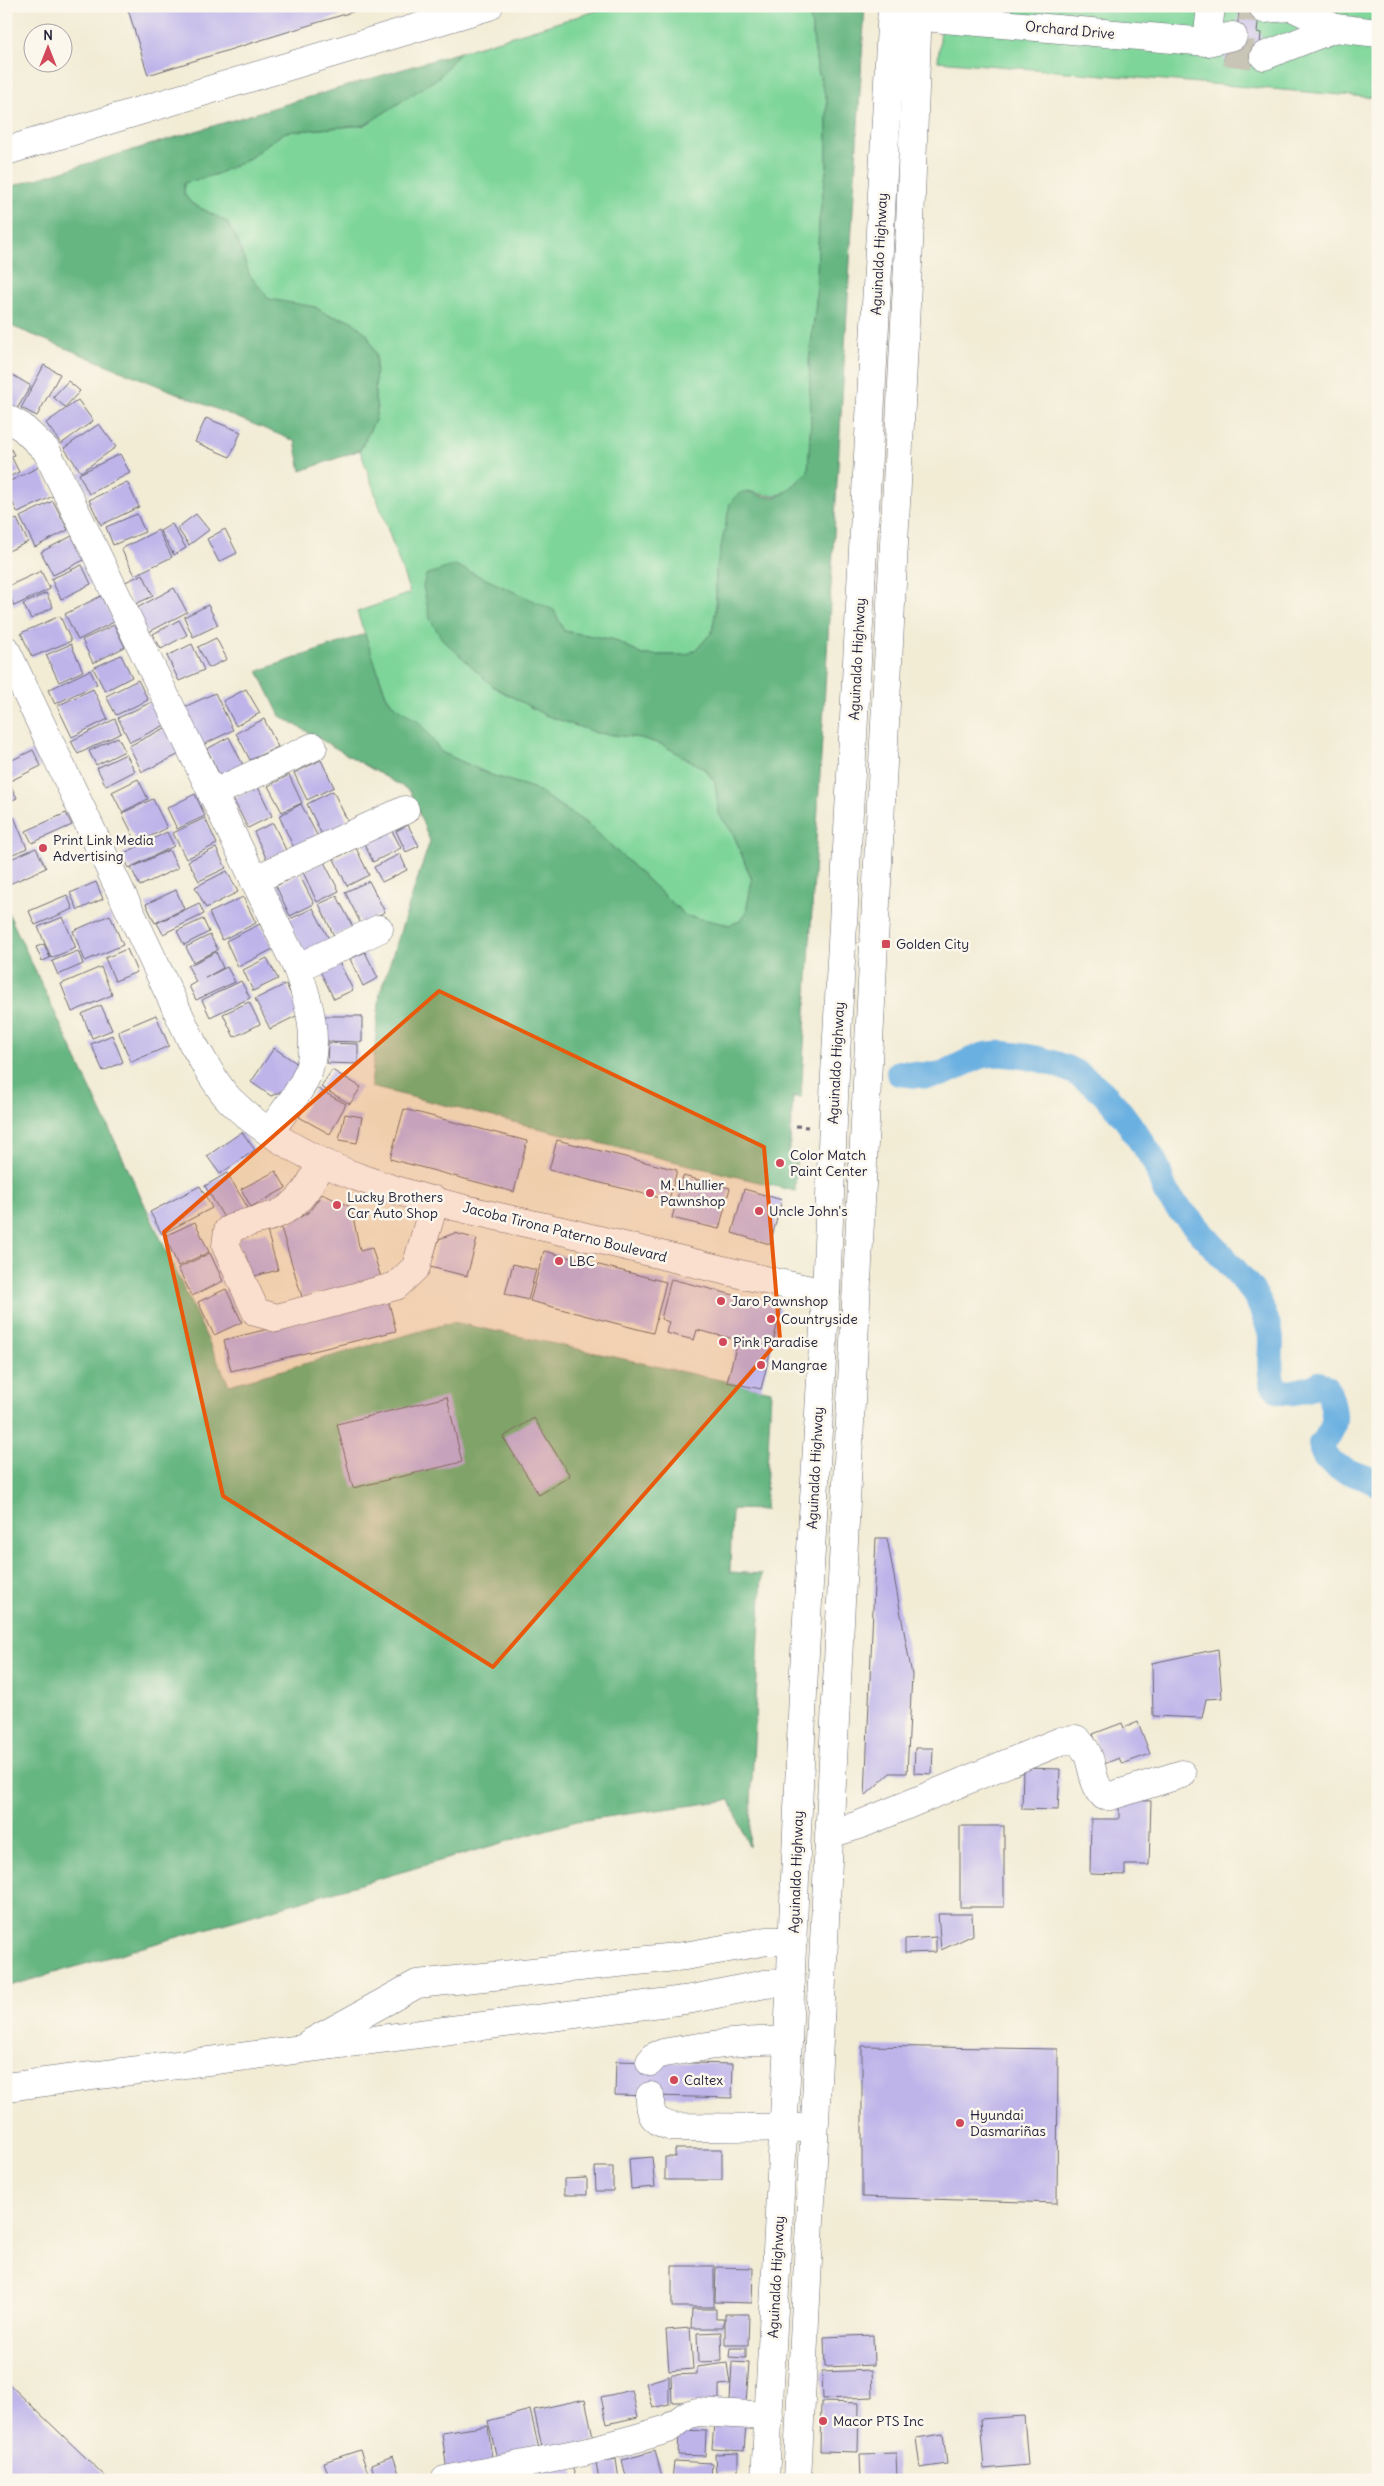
<svg xmlns="http://www.w3.org/2000/svg" width="1384" height="2486" font-family="Delius,sans-serif">
	<rect width="100%" height="100%" fill="#fbf7ec"/>
	<filter id="ink" filterUnits="userSpaceOnUse"><feTurbulence type="fractalNoise" baseFrequency=".02" numOctaves="2"/><feDisplacementMap in="SourceGraphic" scale="10" xChannelSelector="R" yChannelSelector="G"/><feConvolveMatrix kernelMatrix="1 2 1 2 8 2 1 2 1" color-interpolation-filters="sRGB"/></filter>
	<filter id="wash" filterUnits="userSpaceOnUse"><feTurbulence type="fractalNoise" baseFrequency=".0096" numOctaves="4" result="noise"/><feDisplacementMap in="SourceGraphic" scale="20" xChannelSelector="R" yChannelSelector="G"/><feGaussianBlur stdDeviation="1.12" result="paint"/><feColorMatrix in="noise" values="0 0 0 0 0 0 0 0 0 0 0 0 0 0 0 0 0 1.4 0 .05"/><feComposite in="paint" operator="in"/></filter>
	<g filter="url(#wash)">
		<rect width="100%" height="100%" fill="#f2ecd5"/>
		<!-- green -->
		<g fill="#7dd599" stroke="#507c6a">
			<path d="M612,6H809L817,67L827,101V166L819,221L816,303L809,362L811,418L808,472C781,496 784,500 748,491L716,571V610L712,632L697,649L686,655H642L615,640L564,631L494,687L545,715L597,733L641,738L663,745L704,769L715,782L719,814L733,833L752,881L746,913L740,921L730,925L686,916L589,825L533,788L491,775L441,752L421,724L392,704L386,695L357,612L410,593L360,450L375,420L377,409L375,398L376,355L367,334L350,320L328,315L315,307L269,300L249,274L238,242L227,222L191,203L184,194V183L217,174L250,158L267,144L286,132L365,125L437,78L460,52Z"/>
			<polygon points="943,6 1378,6 1378,98 938,61"/>
		</g>
		<!-- forest -->
		<g fill="#66b681" stroke="#446c5e">
			<path d="M809,6H865L801,1097H793L789,1160H796L795,1191L371,1087L380,993L430,841L410,791L280,716L258,671L365,634L386,696L392,704L421,724L441,752L491,775L533,788L589,825L686,916L730,925L740,921L746,913L752,880L733,833L719,814L715,782L705,769L663,745L641,738L597,733L545,715L494,687L442,639L430,619L423,586L426,575L455,565L554,610L564,631L615,640L642,655H686L697,649L712,632L716,610V571L730,503C746,481 753,498 773,497C785,497 799,480 808,472L811,418L809,362L816,303L819,221L827,166V101L817,67Z"/>
			<polygon points="460,52 438,78 365,125 286,132 267,144 250,158 217,174 184,183 184,194 191,203 227,222 238,242 249,274 269,299 315,307 328,315 350,320 367,334 376,355 375,398 377,409 375,420 360,450 301,471 295,441 6,324 6,188"/>
			<polygon points="6,908 229,1385 453,1322 771,1391 765,1510 732,1509 730,1572 762,1574 749,1847 730,1800 577,1821 6,1987"/>
		</g>
		<g fill="none" stroke-linecap="round" stroke-linejoin="round">
			<!-- canal -->
			<path stroke="#6bb0e1" stroke-width="26" d="M899,1073C913,1074 930,1078 944,1073C967,1064 977,1052 1004,1054C1068,1059 1102,1081 1136,1134C1142,1143 1150,1153 1155,1163C1160,1173 1161,1184 1167,1194C1172,1202 1180,1210 1187,1217C1207,1240 1230,1263 1250,1288C1258,1298 1266,1319 1270,1332C1275,1348 1258,1398 1294,1392C1303,1390 1312,1389 1319,1384L1327,1388C1336,1412 1339,1426 1321,1444C1323,1471 1358,1472 1378,1483"/>
		</g>
		<g id="blocks">
			<!-- building -->
			<g fill="#beb4ea">
				<polygon points="127,6 368,6 368,7 148,75"/>
				<polygon points="1236,6 1264,6 1259,15 1257,32 1261,33 1260,45 1263,66 1224,61 1227,41 1237,30 1239,12 1235,12"/>
				<polygon points="44,365 60,374 37,416 21,408"/>
				<polygon points="6,371 31,386 15,412 6,406"/>
				<polygon points="68,381 80,391 65,407 53,397"/>
				<polygon points="78,400 93,421 61,444 46,423"/>
				<polygon points="206,418 241,432 230,457 195,442"/>
				<polygon points="99,424 116,447 81,472 64,448"/>
				<polygon points="6,440 14,455 6,458"/>
				<polygon points="120,454 130,473 89,494 79,474"/>
				<polygon points="12,458 19,472 6,478 6,461"/>
				<polygon points="39,467 53,496 18,513 6,490 6,483"/>
				<polygon points="127,482 139,507 101,525 89,500"/>
				<polygon points="53,501 68,530 35,547 20,517"/>
				<polygon points="6,506 12,519 6,522"/>
				<polygon points="137,514 145,532 113,545 106,527"/>
				<polygon points="196,514 209,530 189,545 177,528"/>
				<polygon points="17,519 28,542 6,552 6,524"/>
				<polygon points="172,524 186,548 174,555 160,531"/>
				<polygon points="225,529 237,553 219,562 207,539"/>
				<polygon points="158,530 172,557 135,575 121,549"/>
				<polygon points="72,536 84,560 53,575 41,552"/>
				<polygon points="82,565 91,584 61,599 51,579"/>
				<polygon points="41,571 50,589 14,606 6,587"/>
				<polygon points="143,574 153,596 133,605 123,583"/>
				<polygon points="174,588 187,612 147,633 135,609"/>
				<polygon points="46,593 53,607 31,619 23,604"/>
				<polygon points="101,596 114,622 78,640 65,614"/>
				<polygon points="208,605 218,625 193,637 184,617"/>
				<polygon points="60,616 71,641 32,657 21,633"/>
				<polygon points="179,620 187,635 161,649 153,634"/>
				<polygon points="114,625 125,647 93,663 82,640"/>
				<polygon points="216,638 227,659 209,668 198,647"/>
				<polygon points="71,644 83,671 59,682 46,655"/>
				<polygon points="192,644 204,670 179,681 167,656"/>
				<polygon points="121,655 132,677 105,691 93,668"/>
				<polygon points="90,670 97,684 55,704 48,690"/>
				<polygon points="138,680 148,700 116,715 106,696"/>
				<polygon points="93,689 108,719 72,737 57,706"/>
				<polygon points="246,689 260,713 236,726 223,701"/>
				<polygon points="215,693 233,730 201,746 182,708"/>
				<polygon points="154,701 165,725 130,742 118,718"/>
				<polygon points="115,719 121,733 78,754 71,741"/>
				<polygon points="264,719 278,747 250,760 236,733"/>
				<polygon points="167,727 180,754 142,772 129,746"/>
				<polygon points="118,737 125,751 96,765 89,751"/>
				<polygon points="229,737 243,765 220,776 207,749"/>
				<polygon points="33,750 41,766 6,783 6,763"/>
				<polygon points="126,754 135,771 106,786 97,768"/>
				<polygon points="321,760 334,787 307,800 294,773"/>
				<polygon points="289,775 302,803 282,812 268,786"/>
				<polygon points="138,779 148,799 122,812 112,792"/>
				<polygon points="9,782 17,798 6,803 6,784"/>
				<polygon points="258,787 272,816 248,828 233,799"/>
				<polygon points="333,791 350,826 324,839 307,804"/>
				<polygon points="195,794 205,816 177,829 167,808"/>
				<polygon points="153,799 167,828 137,843 122,813"/>
				<polygon points="301,804 318,837 294,848 279,816"/>
				<polygon points="66,813 72,825 32,843 26,831"/>
				<polygon points="14,817 27,848 6,857 6,820"/>
				<polygon points="205,818 217,844 186,859 173,833"/>
				<polygon points="273,823 286,850 267,860 254,832"/>
				<polygon points="388,823 401,848 373,862 361,837"/>
				<polygon points="408,825 419,846 406,852 396,831"/>
				<polygon points="167,832 174,846 129,868 122,854"/>
				<polygon points="36,848 46,868 7,885 6,861"/>
				<polygon points="216,848 226,868 199,881 188,861"/>
				<polygon points="356,848 369,875 347,886 334,859"/>
				<polygon points="169,850 178,868 140,886 131,868"/>
				<polygon points="400,854 407,870 382,882 374,867"/>
				<polygon points="324,862 339,891 317,902 303,872"/>
				<polygon points="227,871 238,892 206,908 195,887"/>
				<polygon points="299,874 314,904 290,916 276,886"/>
				<polygon points="369,881 385,912 361,924 345,892"/>
				<polygon points="96,882 103,899 78,910 70,893"/>
				<polygon points="176,890 184,909 155,923 146,904"/>
				<polygon points="67,895 73,909 35,925 29,911"/>
				<polygon points="337,896 353,927 334,936 319,904"/>
				<polygon points="243,897 256,923 222,940 209,913"/>
				<polygon points="199,903 204,914 163,934 157,923"/>
				<polygon points="313,908 330,941 305,954 288,920"/>
				<polygon points="110,915 123,945 85,961 73,931"/>
				<polygon points="63,917 76,948 51,958 38,927"/>
				<polygon points="203,919 209,932 184,945 177,931"/>
				<polygon points="260,924 273,949 238,967 226,941"/>
				<polygon points="210,935 218,950 193,962 186,947"/>
				<polygon points="44,944 50,958 42,961 36,947"/>
				<polygon points="127,949 137,972 115,981 105,958"/>
				<polygon points="78,951 83,964 58,975 52,961"/>
				<polygon points="216,952 223,968 205,978 227,967 235,982 196,1000 189,986 196,982 188,966"/>
				<polygon points="365,952 378,978 363,986 350,959"/>
				<polygon points="267,958 278,979 253,991 243,970"/>
				<polygon points="339,962 353,990 334,999 320,971"/>
				<polygon points="101,967 112,995 72,1012 61,984"/>
				<polygon points="241,981 250,998 210,1017 202,1000"/>
				<polygon points="286,984 300,1014 270,1029 255,999"/>
				<polygon points="249,1002 260,1024 234,1037 223,1014"/>
				<polygon points="101,1005 112,1030 92,1038 82,1014"/>
				<polygon points="156,1015 169,1046 131,1062 118,1031"/>
				<polygon points="323,1016 362,1016 362,1042 322,1041"/>
				<polygon points="112,1035 123,1062 103,1071 91,1044"/>
				<polygon points="328,1043 358,1044 358,1064 327,1063"/>
				<polygon points="274,1048 301,1066 286,1089 271,1096 251,1082"/>
				<polygon points="332,1070 361,1087 350,1104 321,1087"/>
				<polygon points="316,1088 346,1104 330,1134 299,1117"/>
				<polygon points="404,1109 527,1141 514,1192 390,1159"/>
				<polygon points="345,1114 362,1117 357,1143 339,1140"/>
				<polygon points="242,1132 255,1150 220,1174 207,1156"/>
				<polygon points="557,1140 677,1170 669,1200 549,1170"/>
				<polygon points="276,1171 286,1188 251,1207 241,1189"/>
				<polygon points="227,1173 248,1208 226,1221 205,1186"/>
				<polygon points="683,1176 730,1188 719,1229 672,1218"/>
				<polygon points="200,1186 212,1208 162,1234 150,1212"/>
				<polygon points="744,1189 782,1200 770,1244 732,1233"/>
				<polygon points="322,1194 351,1207 360,1251 372,1248 382,1281 302,1297 281,1228 309,1212"/>
				<polygon points="195,1222 209,1252 178,1266 165,1236"/>
				<polygon points="267,1231 278,1270 247,1278 237,1239"/>
				<polygon points="455,1233 477,1239 467,1276 430,1267 439,1239"/>
				<polygon points="544,1251 666,1282 653,1333 530,1301"/>
				<polygon points="210,1253 223,1281 192,1296 178,1268"/>
				<polygon points="513,1264 536,1270 528,1300 505,1294"/>
				<polygon points="671,1279 773,1305 781,1310 761,1389 727,1382 738,1340 697,1330 694,1340 666,1333 669,1322 661,1319"/>
				<polygon points="226,1289 242,1322 214,1335 198,1302"/>
				<polygon points="388,1299 396,1331 231,1371 224,1340"/>
				<polygon points="447,1397 462,1462 353,1488 337,1424"/>
				<polygon points="534,1418 570,1476 539,1495 503,1437"/>
				<polygon points="876,1538 887,1538 912,1675 907,1773 890,1773 865,1796"/>
				<polygon points="1218,1649 1222,1698 1206,1699 1202,1718 1153,1716 1152,1663"/>
				<polygon points="1138,1722 1150,1754 1122,1764 1119,1758 1104,1764 1093,1734 1122,1723 1124,1728"/>
				<polygon points="915,1748 933,1748 932,1774 914,1773"/>
				<polygon points="1023,1768 1060,1769 1058,1810 1022,1809"/>
				<polygon points="1119,1800 1151,1801 1149,1865 1125,1865 1125,1875 1090,1874 1091,1819 1119,1819"/>
				<rect x="960" y="1826" width="44" height="81"/>
				<polygon points="938,1914 972,1914 973,1935 941,1950"/>
				<polygon points="936,1937 936,1952 905,1953 905,1939"/>
				<polygon points="862,2046 1058,2049 1057,2203 862,2197"/>
				<polygon points="616,2061 733,2064 732,2098 615,2095"/>
				<polygon points="675,2149 722,2149 722,2180 665,2180 665,2157 675,2157"/>
				<polygon points="652,2157 655,2187 631,2189 629,2159"/>
				<polygon points="595,2167 613,2167 613,2191 596,2191"/>
				<polygon points="587,2178 587,2195 564,2195 564,2179"/>
				<rect x="672" y="2266" width="42" height="41"/>
				<polygon points="716,2267 753,2268 752,2303 715,2302"/>
				<polygon points="692,2309 716,2309 716,2319 724,2319 723,2328 691,2328"/>
				<polygon points="725,2314 749,2314 748,2345 725,2345"/>
				<polygon points="690,2328 693,2369 669,2371 666,2330"/>
				<polygon points="721,2332 722,2361 698,2362 697,2333"/>
				<polygon points="873,2335 874,2365 825,2367 824,2337"/>
				<polygon points="730,2348 746,2348 746,2358 729,2357"/>
				<polygon points="732,2362 749,2363 746,2403 730,2402"/>
				<polygon points="727,2363 730,2384 719,2385 719,2402 672,2402 671,2375 697,2374 697,2367"/>
				<polygon points="872,2370 873,2397 823,2399 822,2372"/>
				<polygon points="669,2376 669,2404 653,2408 646,2383"/>
				<polygon points="6,2381 108,2479 6,2480"/>
				<polygon points="632,2390 638,2417 607,2424 601,2397"/>
				<polygon points="585,2399 594,2441 543,2452 534,2410"/>
				<polygon points="821,2402 859,2403 858,2452 820,2451"/>
				<polygon points="530,2410 540,2453 498,2463 488,2421"/>
				<polygon points="1024,2416 1028,2465 984,2469 980,2419"/>
				<polygon points="714,2422 746,2423 744,2451 712,2449"/>
				<polygon points="488,2426 493,2466 447,2472 442,2433"/>
				<polygon points="679,2430 706,2431 705,2456 678,2455"/>
				<polygon points="943,2434 947,2464 920,2468 916,2438"/>
				<polygon points="360,2450 368,2473 347,2480 330,2480 324,2462"/>
				<polygon points="655,2451 663,2480 627,2480 622,2460"/>
				<polygon points="738,2453 738,2472 716,2473 715,2454"/>
				<polygon points="896,2453 897,2480 861,2480 860,2454"/>
				<polygon points="393,2456 401,2479 376,2480 371,2464"/>
				<polygon points="616,2459 619,2480 599,2480 596,2462"/>
				<polygon points="674,2461 712,2463 711,2480 672,2480"/>
				<polygon points="570,2462 577,2480 529,2480 527,2476"/>
				<polygon points="739,2477 739,2480 715,2480 715,2478"/>
			</g>
		</g>
	</g>
	<g filter="url(#ink)">
		<use href="#blocks" fill-opacity="0" stroke="#6b6971" stroke-width="1"/>
		<g fill="none" stroke-linecap="round" stroke-linejoin="round">
			<!-- minor-tunnel -->
			<g stroke="#c8c4b6" stroke-width="28" stroke-dasharray="28 14" stroke-linecap="butt">
				<polyline points="1240,6 1264,9"/>
				<polyline points="1225,51 1264,56"/>
			</g>
			<!-- minor casing -->
			<g stroke="#6b6971" stroke-width="29">
				<g id="minor">
					<polyline points="908,6 918,16 944,19 1207,42 1233,36"/>
					<polyline points="1290,6 1335,28 1378,33"/>
					<polyline points="1264,9 1290,7"/>
					<polyline points="1207,42 1211,6"/>
					<polyline points="1264,56 1335,28"/>
					<polyline points="6,151 489,6"/>
					<path d="M6,418L22,427L46,450L297,968C309,1002 321,1042 306,1077C298,1096 281,1114 270,1132"/>
					<path d="M6,650L193,1044C204,1061 215,1085 230,1100C317,1187 468,1208 583,1236C664,1255 744,1277 826,1293"/>
					<polyline points="212,794 313,747"/>
					<polyline points="254,880 405,810"/>
					<polyline points="297,968 379,929"/>
					<path d="M320,1162C311,1188 294,1212 265,1218C251,1222 241,1223 228,1230L226,1246L256,1312L277,1318L396,1286L416,1267L435,1200"/>
					<path d="M829,1834L859,1825L1061,1741L1076,1739C1097,1756 1087,1778 1104,1796H1111L1182,1774"/>
					<polyline points="310,2043 417,1984 685,1956 767,1941 793,1941"/>
					<path d="M650,2062L655,2056L663,2053C705,2046 746,2039 788,2041"/>
					<polyline points="6,2087 692,1999 765,1984 791,1982"/>
					<path d="M650,2096C650,2117 653,2120 672,2127L814,2128"/>
					<polyline points="445,2480 584,2452 637,2438 668,2429 687,2415 697,2412 769,2416"/>
				</g>
			</g>
			<!-- highway casing -->
			<g stroke="#6b6971" stroke-width="29">
				<g id="highway">
					<polyline points="765,2480 788,2041 804,1670 826,1293 835,1074 892,6"/>
					<polyline points="797,2480 910,224 918,6"/>
				</g>
			</g>
			<!-- path -->
			<polyline stroke="#6b6971" stroke-width="3" stroke-dasharray="4 4" stroke-linecap="butt" points="796,1126 808,1127"/>
			<!-- minor -->
			<use href="#minor" stroke="#fff" stroke-width="28"/>
			<!-- highway -->
			<use href="#highway" stroke="#fff" stroke-width="28"/>
		</g>
	</g>
	<!-- marked area -->
	<path fill="#e8590c" fill-opacity="0.2" stroke="#e8590c" stroke-width="4" stroke-linejoin="round" d="M439,991L764,1147L780,1339L493,1667L223,1496L164,1232Z"/>
	<!-- markers -->
	<g fill="#d1495b" stroke="#fbf7ec" stroke-width="2">
		<circle cx="43" cy="848" r="5"/>
		<rect x="881" y="939" width="10" height="10" rx="2.5"/>
		<circle cx="780" cy="1163" r="5"/>
		<circle cx="650" cy="1193" r="5"/>
		<circle cx="337" cy="1205" r="5"/>
		<circle cx="759" cy="1211" r="5"/>
		<circle cx="559" cy="1261" r="5"/>
		<circle cx="721" cy="1301" r="5"/>
		<circle cx="771" cy="1319" r="5"/>
		<circle cx="723" cy="1342" r="5"/>
		<circle cx="761" cy="1365" r="5"/>
		<circle cx="674" cy="2080" r="5"/>
		<circle cx="960" cy="2123" r="5"/>
		<circle cx="823" cy="2421" r="5"/>
	</g>
	<g text-anchor="middle" stroke-width="5" stroke-linejoin="round" paint-order="stroke">
		<!-- street labels -->
		<g font-size="14" fill="#22223b" stroke="#fbf7ec">
			<text transform="translate(1070 30) rotate(5)" y="5">Orchard Drive</text>
			<text transform="translate(879 254) rotate(-87)" y="5">Aguinaldo Highway</text>
			<text transform="translate(857 659) rotate(-87)" y="5">Aguinaldo Highway</text>
			<text transform="translate(836 1063) rotate(-87)" y="5">Aguinaldo Highway</text>
			<text transform="translate(565 1232) rotate(14)" y="5">Jacoba Tirona Paterno Boulevard</text>
			<text transform="translate(815 1468) rotate(-87)" y="5">Aguinaldo Highway</text>
			<text transform="translate(796 1872) rotate(-88)" y="5">Aguinaldo Highway</text>
			<text transform="translate(776 2277) rotate(-87)" y="5">Aguinaldo Highway</text>
		</g>
		<!-- poi labels -->
		<g font-size="14" fill="#22223b" stroke="#fbf7ec" text-anchor="start">
			<text x="53" y="845">Print Link Media<tspan x="53" dy="16">Advertising</tspan></text>
			<text x="896" y="949">Golden City</text>
			<text x="790" y="1160">Color Match<tspan x="790" dy="16">Paint Center</tspan></text>
			<text x="660" y="1190">M. Lhullier<tspan x="660" dy="16">Pawnshop</tspan></text>
			<text x="347" y="1202">Lucky Brothers<tspan x="347" dy="16">Car Auto Shop</tspan></text>
			<text x="769" y="1216">Uncle John's</text>
			<text x="569" y="1266">LBC</text>
			<text x="731" y="1306">Jaro Pawnshop</text>
			<text x="781" y="1324">Countryside</text>
			<text x="733" y="1347">Pink Paradise</text>
			<text x="771" y="1370">Mangrae</text>
			<text x="684" y="2085">Caltex</text>
			<text x="970" y="2120">Hyundai<tspan x="970" dy="16">Dasmariñas</tspan></text>
			<text x="833" y="2426">Macor PTS Inc</text>
		</g>
	</g>
	<!-- margin -->
	<rect width="1384" height="2486" fill="none" stroke="#fbf7ec" stroke-width="25"/>
	<!-- north arrow -->
	<g transform="translate(48 48)"><circle r="24" fill="#fbf7ec" stroke="#a4a2a5"/>
	<path d="M0-4L9 19L0 12L-9 19Z" fill="#d1495b"/>
	<text y="-8" font-size="14" font-weight="bold" text-anchor="middle" fill="#22223b">N</text>
	</g>
</svg>
